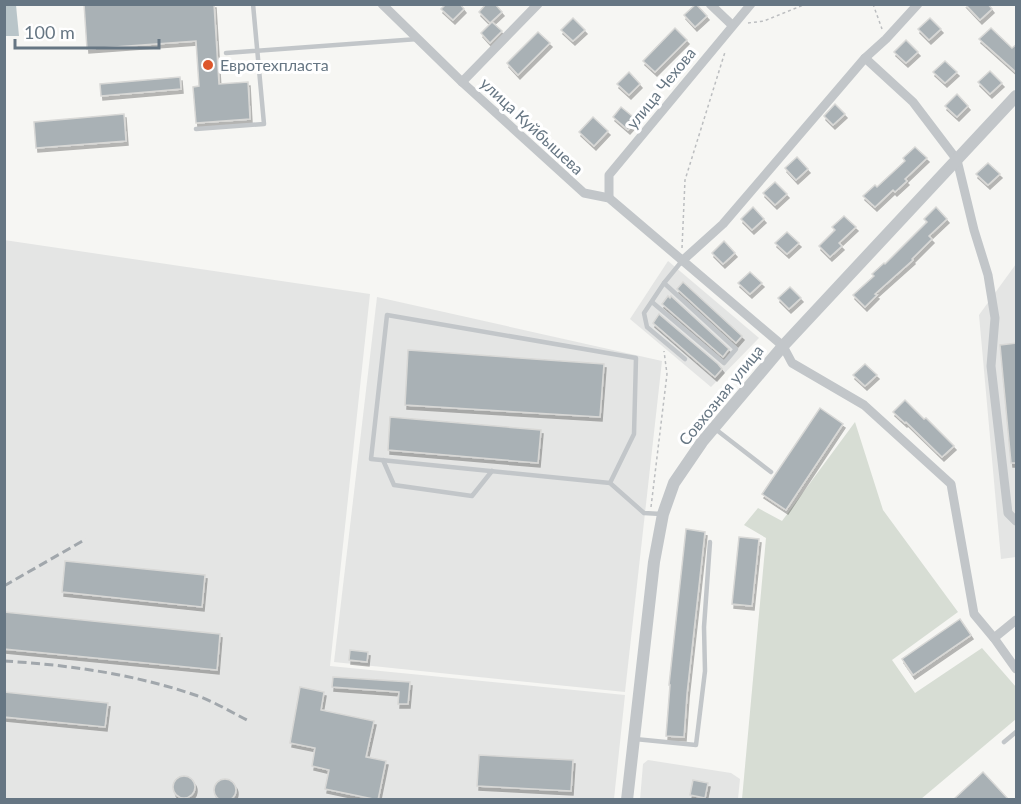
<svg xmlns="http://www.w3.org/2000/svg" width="1021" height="804" font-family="Lato,sans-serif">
	<defs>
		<filter id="shadow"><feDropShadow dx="2" dy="4" stdDeviation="0" flood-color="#0004"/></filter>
	</defs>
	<rect width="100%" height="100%" fill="#f6f6f3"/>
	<!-- built -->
	<g fill="#e4e5e4">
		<polygon points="4,240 370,294 330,666 625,695 614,799 5,799"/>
		<polygon points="668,261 759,338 711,387 630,319"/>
		<polygon points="1016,264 1016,557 1001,559 979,315"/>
		<polygon points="377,297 662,361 625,692 334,662"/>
		<polygon points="648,760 731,773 740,779 738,799 640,800 643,764"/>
	</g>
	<!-- green -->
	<polygon fill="#d7ddd4" points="855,422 883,510 958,612 892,660 915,693 982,648 1016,687 1016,719 921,799 742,799 766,538 744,525 758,508 782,521"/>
	<!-- water -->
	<polygon fill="#b9c5c9" points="4,5 16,5 19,36 5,36"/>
	<!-- building -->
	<g fill="#a9b1b5" stroke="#d8d8d6" stroke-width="1.5" filter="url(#shadow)">
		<polygon points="84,4 214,4 219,84 248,82 250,119 196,123 193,87 199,86 196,41 87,49"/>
		<polygon points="446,4 460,4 464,9 453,20 441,9"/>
		<polygon points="486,4 495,4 502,12 490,23 479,12"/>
		<polygon points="696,4 707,16 695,27 684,15"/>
		<polygon points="965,4 988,4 992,9 980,20"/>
		<polygon points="573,18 585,30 573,41 561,30"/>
		<polygon points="930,18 941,29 929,40 918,29"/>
		<polygon points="492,22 502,31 490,43 481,33"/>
		<polygon points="675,28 687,40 655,72 643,61"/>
		<polygon points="991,28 1012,48 1017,44 1017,73 979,39"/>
		<polygon points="538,32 550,43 518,75 507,63"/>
		<polygon points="906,40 918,52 906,63 894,52"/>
		<polygon points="945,61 957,72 945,83 933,72"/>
		<polygon points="990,71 1002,83 990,94 978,82"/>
		<polygon points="629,72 640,84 629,95 617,84"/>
		<polygon points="180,77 181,89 101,96 100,84"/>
		<polygon points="957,94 968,106 957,117 945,106"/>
		<polygon points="835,104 845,114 833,125 824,116"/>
		<polygon points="621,107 637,120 628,130 613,117"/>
		<polygon points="124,114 126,141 36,148 34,122"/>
		<polygon points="593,117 608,131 594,146 579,132"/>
		<polygon points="915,147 927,158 905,179 907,181 895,192 893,190 875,207 863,196 875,185 877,187 905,161 903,158"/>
		<polygon points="797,157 808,169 796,180 785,168"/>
		<polygon points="988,163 1000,174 988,185 976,174"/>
		<polygon points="775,182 787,194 775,205 763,193"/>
		<polygon points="753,207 764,219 752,230 741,219"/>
		<polygon points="936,207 947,219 929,236 932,239 912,259 913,260 875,294 877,295 865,307 853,295 874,276 872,274 884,263 885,264 927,222 924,219"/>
		<polygon points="844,216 856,227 839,243 842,246 830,257 819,246 835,230 832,227"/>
		<polygon points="787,232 799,243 787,254 775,243"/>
		<polygon points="724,241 735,253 723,264 712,253"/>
		<polygon points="750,272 762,283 750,294 738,283"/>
		<polygon points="683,282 742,336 736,343 677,289"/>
		<polygon points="790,287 801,298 789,309 778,298"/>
		<polygon points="668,296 670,298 671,296 729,349 723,357 662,304"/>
		<polygon points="659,314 718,364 722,369 715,377 653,323"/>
		<polygon points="1017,343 1017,463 1011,463 1000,345"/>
		<polygon points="408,350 604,364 600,417 405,405"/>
		<polygon points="865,364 877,375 865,386 853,375"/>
		<polygon points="905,400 924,419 926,418 954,446 942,457 906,422 905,423 893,412"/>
		<polygon points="820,408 843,424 786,510 762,494"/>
		<polygon points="390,417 541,430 538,463 388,450"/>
		<polygon points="686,529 705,532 687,694 684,737 666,736 670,685 669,685"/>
		<polygon points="739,537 759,539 752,606 732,604"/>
		<polygon points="65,561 205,575 202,607 62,592"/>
		<polygon points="4,612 220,634 217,670 4,649"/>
		<polygon points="960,619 971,635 913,675 902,659"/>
		<polygon points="350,650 368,652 367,662 349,660"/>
		<polygon points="333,677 410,682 408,704 398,704 399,692 332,687"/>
		<polygon points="300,687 324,692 321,710 374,721 366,757 386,761 378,800 325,789 329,770 312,766 315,748 290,743"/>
		<polygon points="4,692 108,703 105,727 4,717"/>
		<polygon points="479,755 573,760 571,791 477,786"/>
		<polygon points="983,772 1009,800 953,800"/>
		<circle cx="184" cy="787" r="11"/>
		<circle cx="225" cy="790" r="11"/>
		<polygon points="693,780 708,783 705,798 690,795"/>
	</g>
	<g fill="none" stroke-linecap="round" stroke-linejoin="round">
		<!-- path -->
		<g stroke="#bcbec0" stroke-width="1.5" stroke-dasharray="3 3" stroke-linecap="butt">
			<polyline points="873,4 882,29"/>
			<polyline points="748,23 764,21 806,4"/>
			<polyline points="682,248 685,180 725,52"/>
			<polyline points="651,507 667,374 664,351"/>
		</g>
		<!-- service -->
		<g stroke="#c2c6c9" stroke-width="4.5">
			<polyline points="226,53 418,39"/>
			<polyline points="196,129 264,124 253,4"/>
			<polyline points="682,261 664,283 644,313 647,327 685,359"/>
			<polyline points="652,302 724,363 736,349 664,283"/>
			<polyline points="714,428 771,472"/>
			<polyline points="383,460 394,485 472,496 492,471"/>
			<polyline points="610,483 371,459 387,315 636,358 634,434 610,483 644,513 661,514"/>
			<polyline points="635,739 696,745 705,671 704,627 710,542"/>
			<polyline points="1004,742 1016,732"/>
		</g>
		<!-- minor -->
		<g stroke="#c2c6c9" stroke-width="9">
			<polyline points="382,4 462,82 584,193 609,198 783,346 792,363 864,405 951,484 974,614 994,638 1016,669"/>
			<polyline points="710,4 732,25"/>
			<polyline points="865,58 913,102 957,160 974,230 988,275 995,318 991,366 1008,513 1016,521"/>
			<polyline points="462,82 538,4"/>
			<polyline points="609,198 609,175 751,4"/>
			<polyline points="682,261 723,224 865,58 886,39 918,4"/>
			<polyline points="994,638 1016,620"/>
		</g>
		<!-- tertiary -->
		<polyline stroke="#c2c6c9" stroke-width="12" points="627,800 654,562 663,514 674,483 702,442 783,346 1016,96"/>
		<!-- rail -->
		<g stroke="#a1a7ac" stroke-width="3" stroke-dasharray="9 4.5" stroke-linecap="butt">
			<polyline points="4,586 86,539"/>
			<path d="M4,661C70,665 133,674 195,695C213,701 231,712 249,721"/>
		</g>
	</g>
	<!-- markers -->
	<circle fill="#dd572c" stroke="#fff" stroke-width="2" cx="208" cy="65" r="6"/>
	<g text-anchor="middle" stroke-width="6" stroke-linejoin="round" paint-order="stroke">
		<!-- poi labels -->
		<g font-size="16" fill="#667683" stroke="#fff" text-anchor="start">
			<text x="220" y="71">Евротехпласта</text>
		</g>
		<!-- street labels -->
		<g font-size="16" fill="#667683" stroke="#fff">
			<text transform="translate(661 88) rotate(-51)" y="6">улица Чехова</text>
			<text transform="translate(532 126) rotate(43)" y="6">улица Куйбышева</text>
			<text transform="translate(721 395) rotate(-51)" y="6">Совхозная улица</text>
		</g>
	</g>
	<!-- border -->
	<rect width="1021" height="804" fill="none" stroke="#667683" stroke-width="12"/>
	<!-- scale -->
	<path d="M15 39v9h144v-9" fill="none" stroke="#667683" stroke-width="3"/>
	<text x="24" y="39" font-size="18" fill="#667683" stroke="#ffffff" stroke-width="4.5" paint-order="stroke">100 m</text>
</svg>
